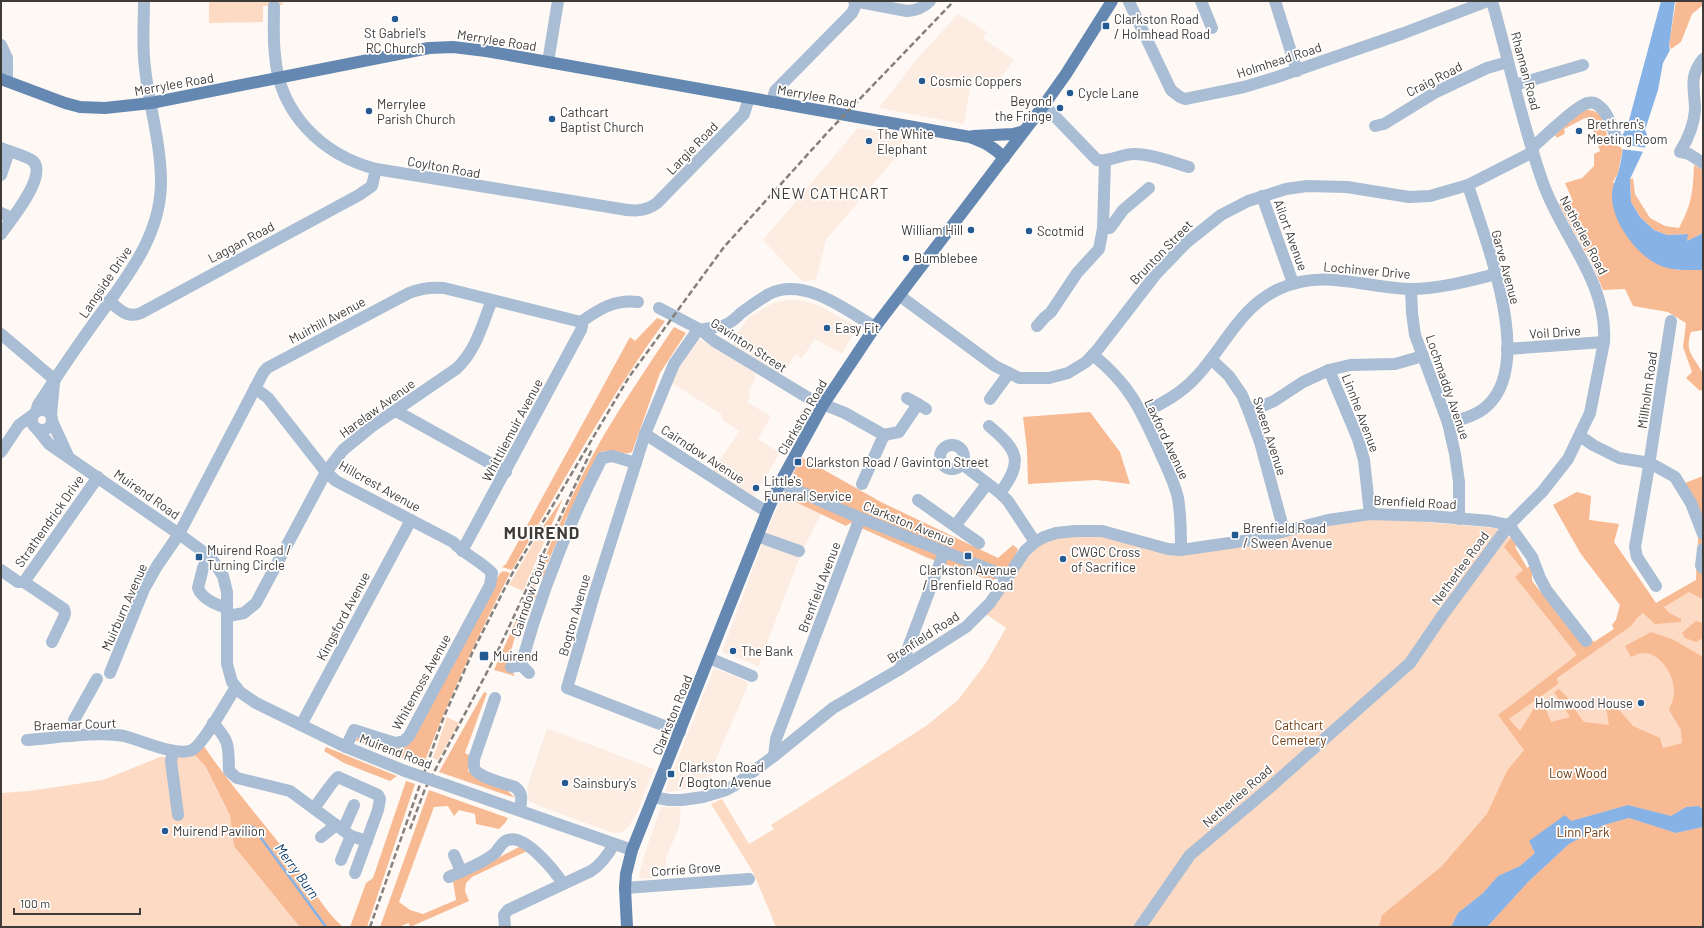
<svg xmlns="http://www.w3.org/2000/svg" width="1704" height="928" font-family="Barlow,sans-serif">
	<rect width="100%" height="100%" fill="#fff9f5"/>
	<!-- built -->
	<g fill="#fdece1">
		<polygon points="958,14 987,32 983,38 1014,60 991,90 972,76 964,124 879,108 917,59"/>
		<polygon points="858,128 912,138 826,240 816,280 802,281 763,240"/>
		<polygon points="790,300 799,300 818,305 855,326 856,329 842,354 815,339 802,358 795,355 781,378 742,353 733,345 735,337 748,318 773,303"/>
		<polygon points="698,338 755,373 755,379 748,392 751,394 747,402 771,416 758,439 780,453 754,496 712,473 714,468 740,431 722,420 721,414 670,382"/>
		<polygon points="783,496 821,514 802,551 758,667 751,663 722,652 771,520"/>
		<polygon points="714,668 746,681 748,685 711,771 709,784 704,786 671,792 665,791"/>
		<polygon points="547,728 654,769 637,813 629,826 622,832 613,833 542,807 529,801 527,788"/>
		<polygon points="661,807 681,807 679,827 666,858 666,876 640,879 639,876 644,856"/>
	</g>
	<!-- green -->
	<g fill="#fddac3">
		<polygon points="209,1 283,1 283,5 263,6 263,22 209,23"/>
		<polygon points="1703,476 1703,927 776,927 753,872 711,804 722,799 749,844 774,829 771,825 926,726 958,700 986,663 1006,628 986,614 1027,557 1045,541 1063,537 1107,537 1157,552 1180,554 1331,524 1382,518 1495,528 1511,538 1518,544 1515,547 1527,568 1532,565 1532,581 1582,645 1592,640 1594,642 1614,629 1612,625 1616,620 1620,605 1581,554 1553,505 1577,492 1591,496 1589,520 1619,524 1614,542 1656,603 1696,580"/>
		<polygon points="542,528 549,531 523,591 509,585"/>
		<polygon points="447,717 459,723 438,760 433,758"/>
		<path d="M203,745C230,785 263,822 293,861C310,883 322,909 343,927H1V793L29,791L103,780L160,757L183,756Z"/>
	</g>
	<!-- forest -->
	<g fill="#f8ba93">
		<polygon points="1676,1 1703,1 1703,5 1692,14 1681,42 1671,49 1669,45"/>
		<path d="M1586,110C1593,110 1596,111 1601,116L1610,143L1623,148L1618,173L1613,182L1676,270H1703V330L1691,332C1684,352 1694,356 1702,372C1704,377 1703,386 1703,391L1699,390L1686,378L1692,372L1683,347L1686,323L1668,312L1633,306L1625,289L1603,290L1593,266L1559,204L1572,199L1565,183L1582,178L1594,166V154L1600,151L1590,120L1585,118L1564,129L1565,132L1564,134L1557,138L1555,135L1581,112Z"/>
		<path d="M1694,165L1703,170V233L1687,241V234L1667,235L1654,230L1640,217L1631,202L1630,179L1633,178L1635,194L1650,218L1665,226L1679,228C1692,204 1693,191 1694,165Z"/>
		<path d="M657,318L665,321C607,400 561,486 512,570L502,567L506,564L630,337L635,341Z"/>
		<path d="M674,327L686,333L660,373L632,452C623,456 614,448 601,452L568,517H567L546,567L545,578L537,576C557,528 578,480 604,435C626,398 650,363 674,327Z"/>
		<polygon points="1090,412 1120,452 1130,484 1096,480 1028,484 1027,450 1023,417"/>
		<polygon points="801,457 881,502 998,558 1013,545 1018,549 1009,570 992,581 928,558 850,523 846,526 783,496"/>
		<path d="M1703,476V599L1689,592L1664,607L1668,612L1681,619V622L1655,624L1643,613L1637,618L1631,626L1557,678L1558,684L1509,719L1520,731L1538,702L1544,705L1551,722L1570,717L1554,692L1559,689L1567,697L1580,717L1584,722L1609,725L1606,708L1615,705L1633,726L1660,738L1663,748L1682,743L1681,730L1669,710C1671,705 1674,698 1674,692C1675,676 1660,652 1643,653C1639,653 1634,656 1631,657L1625,646L1651,632L1672,639L1703,657V810L1699,806L1686,807L1671,816L1628,805L1571,821L1529,841L1535,853L1520,866L1498,876L1483,893L1458,913L1451,927H1379L1382,915L1441,867L1487,814L1507,771L1524,750L1498,715L1577,655L1515,577L1523,570L1504,547L1511,538L1518,544L1515,547L1527,568L1532,565V581L1582,645L1592,640L1594,642L1614,629L1612,625L1616,620L1620,605L1581,554L1553,505L1577,492L1591,496L1589,520L1619,524L1614,542L1656,603L1696,580L1699,518L1685,483Z"/>
		<polygon points="563,498 549,531 542,528"/>
		<path d="M504,571L510,573C478,636 448,700 423,766L357,741L356,740L359,736L406,747L500,573Z"/>
		<path d="M534,580L537,581L533,593L537,595C523,617 510,641 509,667L515,676L494,670Z"/>
		<polygon points="1696,621 1703,623 1703,638 1696,642 1685,638 1682,633"/>
		<polygon points="484,692 487,693 465,753 469,755 468,771 473,774 502,785 515,798 439,772"/>
		<path d="M203,745C230,785 263,822 293,861C310,883 322,909 343,927H300L234,846L230,815L206,767L192,751Z"/>
		<polygon points="326,747 397,776 390,781 344,763 324,751"/>
		<polygon points="406,781 415,784 367,927 350,927 366,883 373,878"/>
		<polygon points="429,790 508,818 505,823 499,829 476,824 475,814 459,810 454,816 448,806 434,807 399,902 410,910 423,914 456,900 453,881 519,847 532,853 525,852 472,877 466,883 465,891 469,901 410,927 409,923 398,927 380,927"/>
		<polygon points="1629,818 1676,833 1703,827 1703,927 1487,927 1528,882 1569,844 1604,825"/>
	</g>
	<!-- water -->
	<g fill="#86b2e5">
		<path d="M1661,1H1675L1669,46L1670,50L1663,63L1658,90L1645,130L1649,139L1630,179L1631,202L1640,217L1654,230L1667,235L1688,234L1687,241L1703,233V270C1689,270 1674,271 1661,266C1638,257 1612,222 1612,197C1612,187 1615,181 1618,173C1621,164 1622,153 1624,143L1621,138L1628,124Z"/>
		<polygon points="1628,805 1671,816 1686,807 1699,806 1703,810 1703,827 1676,833 1629,818 1604,825 1569,844 1528,882 1487,927 1451,927 1458,913 1483,893 1498,876 1520,866 1535,853 1529,841 1565,815 1571,821"/>
	</g>
	<!-- pier -->
	<polygon fill="#fff9f5" points="1622,143 1627,145 1647,148 1645,152 1621,149"/>
	<g fill="none" stroke-linecap="round" stroke-linejoin="round">
		<!-- stream -->
		<polyline stroke="#86b2e5" stroke-width="2.5" points="253,827 326,927"/>
		<!-- minor -->
		<g stroke="#a9bdd4" stroke-width="12">
			<path d="M854,1L907,11C917,10 923,8 930,1"/>
			<polyline points="1201,1 1212,28"/>
			<polyline points="1275,1 1297,71"/>
			<polyline points="1129,2 1171,90 1180,97 1185,99 1244,87 1277,77 1404,33 1488,1"/>
			<path d="M274,6C274,22 273,39 275,55C279,113 322,155 376,169L615,208C631,211 644,213 657,203L744,114L749,98"/>
			<polyline points="1,45 7,58 7,81"/>
			<path d="M1703,59C1688,77 1695,90 1695,110C1694,125 1688,139 1680,152L1689,154L1703,163"/>
			<polyline points="548,62 558,1"/>
			<polyline points="1515,85 1583,65"/>
			<polyline points="772,102 775,91 852,13 857,2"/>
			<path d="M1044,105L1097,160C1110,162 1121,154 1134,154C1152,154 1172,162 1189,167"/>
			<polyline points="1375,126 1384,124 1436,92 1487,68 1508,62"/>
			<path d="M1,148C10,152 25,155 33,161C48,176 10,221 1,234"/>
			<path d="M1532,148C1542,139 1577,105 1588,103C1592,102 1596,103 1599,106C1609,113 1612,129 1617,139"/>
			<polyline points="1,175 9,151"/>
			<polyline points="1262,196 1293,283"/>
			<polyline points="1,213 12,218"/>
			<polyline points="1103,228 1110,228 1123,210 1149,188"/>
			<polyline points="1411,289 1412,313 1415,335 1448,423 1455,454 1459,482 1459,519"/>
			<polyline points="900,296 995,366 1019,378 1049,378 1068,373 1086,362 1098,349 1156,274 1186,243 1221,215 1248,201 1286,189 1307,186 1347,187 1409,197 1430,196 1468,185 1533,152"/>
			<path d="M109,301C119,309 127,319 141,313L359,195L372,186L376,169"/>
			<polyline points="659,308 701,330 713,340 810,399 845,413 884,435 862,484"/>
			<path d="M581,322C599,309 615,299 638,302"/>
			<polyline points="1037,326 1045,317 1051,312 1077,273 1099,249 1103,228 1105,161"/>
			<polyline points="1,334 55,380"/>
			<polyline points="1507,349 1604,342"/>
			<path d="M1093,355C1129,384 1140,408 1159,450C1166,466 1174,481 1178,498C1181,516 1181,533 1181,550"/>
			<polyline points="1211,359 1229,376 1242,395 1249,412 1260,442 1284,531"/>
			<polyline points="1329,370 1358,439 1364,460 1370,514"/>
			<path d="M255,388L268,398L326,472L336,481L453,542C465,555 481,561 492,573L490,585L409,736L404,741L395,743L354,730L346,747"/>
			<polyline points="907,398 918,404"/>
			<polyline points="990,399 1009,373"/>
			<circle cx="42" cy="420" r="10"/>
			<polyline points="396,411 506,472"/>
			<path d="M36,412L38,405C55,379 73,352 91,327C122,283 161,239 161,182C161,143 149,106 145,68C142,46 144,23 144,1"/>
			<polyline points="1249,412 1274,401 1303,382 1329,370 1350,365 1395,364 1423,356"/>
			<path d="M1143,413C1163,403 1182,393 1197,376C1224,347 1241,306 1279,289C1325,268 1363,288 1410,289C1439,289 1468,281 1496,274"/>
			<polyline points="51,415 54,383"/>
			<polyline points="52,421 68,456"/>
			<path d="M1448,423C1462,419 1476,416 1487,406C1536,362 1484,238 1468,185"/>
			<path d="M989,426C1018,450 1024,461 1000,493"/>
			<polyline points="37,429 49,444 179,534 205,553 214,562 223,576 227,592 227,664 232,682 240,692 256,703 346,747 405,771"/>
			<polyline points="645,434 767,512"/>
			<polyline points="884,435 899,432 918,404 926,409"/>
			<polyline points="1580,436 1593,445 1619,458 1650,463 1675,477 1691,503 1703,534"/>
			<circle cx="952" cy="457" r="12"/>
			<polyline points="1,452 19,425 34,414"/>
			<polyline points="962,464 1000,493 1008,501 1035,542"/>
			<polyline points="780,483 860,518 1008,577"/>
			<polyline points="918,500 979,543"/>
			<polyline points="1509,525 1532,557 1540,578 1547,591 1586,641"/>
			<polyline points="955,526 987,484"/>
			<polyline points="757,536 799,551"/>
			<polyline points="1703,549 1701,566 1703,568"/>
			<polyline points="462,551 581,330 582,326 581,322"/>
			<path d="M209,556L203,568L198,588C202,599 217,605 227,608"/>
			<polyline points="1,570 18,582 24,582 64,609 65,613 64,617 52,642"/>
			<polyline points="24,582 98,477"/>
			<polyline points="1656,586 1637,557 1635,547 1648,472 1671,321"/>
			<path d="M228,616L244,613L256,603L326,472L343,450L371,427L456,369C476,351 482,325 492,300"/>
			<polyline points="709,658 752,676"/>
			<path d="M521,665C541,593 568,524 602,458L612,456L636,463"/>
			<polyline points="511,667 521,665 529,673"/>
			<polyline points="900,669 944,552"/>
			<path d="M110,673L144,589L157,566L179,534L263,373L267,368L409,293C421,288 431,287 444,288L581,322"/>
			<path d="M495,698L474,759C474,763 473,768 476,771C482,778 506,784 515,787C524,794 521,800 520,810"/>
			<path d="M213,723C231,743 228,746 229,771L237,778L290,791L351,836L367,841"/>
			<polyline points="301,725 411,520"/>
			<path d="M680,732L567,688L594,595L645,434L674,364L697,331C707,327 717,329 727,324C732,322 737,317 741,313C750,306 759,300 769,294C804,276 846,310 875,327"/>
			<polyline points="71,736 74,720 97,679"/>
			<path d="M27,740C54,738 99,731 124,736C141,740 176,757 192,750C203,745 228,699 236,687"/>
			<polyline points="173,751 171,761 178,815"/>
			<polyline points="774,756 776,739 860,518"/>
			<polyline points="446,785 632,850"/>
			<polyline points="653,797 669,800 682,800 703,797 726,790 735,785 774,756 833,708 900,669 966,627 990,603 1025,551 1035,542 1044,537 1056,533 1075,531 1102,531 1168,549 1181,550 1250,540 1328,520 1370,514 1431,516 1490,521 1509,525"/>
			<path d="M314,808C319,802 334,779 338,777L378,795L380,799L378,810L355,873"/>
			<polyline points="343,830 354,805"/>
			<polyline points="321,837 336,825"/>
			<polyline points="454,855 461,871"/>
			<polyline points="341,860 351,836"/>
			<path d="M449,877C464,870 482,864 495,853C499,849 502,841 508,840C525,834 555,871 563,884"/>
			<polyline points="625,888 749,879"/>
			<path d="M505,927L504,915L508,910L591,871C602,864 608,855 614,844"/>
			<path d="M1140,927L1190,855L1268,789L1410,663L1442,616L1509,525L1542,492L1568,459L1590,413L1604,342C1608,282 1562,237 1543,183C1522,124 1509,61 1492,1"/>
		</g>
		<!-- major -->
		<g stroke="#6488b1" stroke-width="12">
			<path d="M1,79L65,103L80,107L105,108L151,103L429,48L453,47L486,51L970,137C984,142 994,147 1004,158"/>
			<polyline points="973,136 1013,134 1024,131"/>
			<polyline points="627,927 625,888 626,874 632,850 767,512 780,483 823,405 875,327 1044,105 1066,74 1112,1"/>
		</g>
		<!-- rail -->
		<g stroke="#84807c" stroke-width="2.5" stroke-dasharray="6 3" stroke-linecap="butt">
			<polyline points="410,829 425,789 494,659 592,449"/>
			<polyline points="370,927 443,719 473,651 512,574 629,377 724,247 827,133 954,1"/>
		</g>
		<!-- minor-bridge -->
		<polyline stroke="#a9bdd4" stroke-width="12" points="405,771 446,785"/>
	</g>
	<!-- markers -->
	<g fill="#245992" stroke="#fff" stroke-width="1.5">
		<circle cx="395" cy="19" r="4"/>
		<rect x="1102" y="22" width="8" height="8" rx="2"/>
		<circle cx="922" cy="81" r="4"/>
		<circle cx="1070" cy="93" r="4"/>
		<circle cx="1060" cy="108" r="4"/>
		<circle cx="369" cy="111" r="4"/>
		<circle cx="552" cy="119" r="4"/>
		<circle cx="1579" cy="131" r="4"/>
		<circle cx="869" cy="141" r="4"/>
		<circle cx="971" cy="230" r="4"/>
		<circle cx="1029" cy="231" r="4"/>
		<circle cx="906" cy="258" r="4"/>
		<circle cx="827" cy="328" r="4"/>
		<rect x="794" y="458" width="8" height="8" rx="2"/>
		<circle cx="756" cy="488" r="4"/>
		<rect x="1231" y="531" width="8" height="8" rx="2"/>
		<rect x="964" y="552" width="8" height="8" rx="2"/>
		<rect x="195" y="553" width="8" height="8" rx="2"/>
		<circle cx="1063" cy="559" r="4"/>
		<circle cx="733" cy="651" r="4"/>
		<rect x="479" y="651" width="10" height="10" rx="2"/>
		<circle cx="1641" cy="703" r="4"/>
		<rect x="667" y="770" width="8" height="8" rx="2"/>
		<circle cx="565" cy="783" r="4"/>
		<circle cx="165" cy="831" r="4"/>
	</g>
	<g text-anchor="middle" stroke-width="3.5" stroke-linejoin="round" paint-order="stroke">
		<!-- poi labels -->
		<g font-size="13" fill="#3f3b38" stroke="#fff" text-anchor="start">
			<text x="1114" y="24">Clarkston Road<tspan x="1114" dy="15">/ Holmhead Road</tspan></text>
			<text x="395" y="38" text-anchor="middle">St Gabriel's<tspan x="395" dy="15">RC Church</tspan></text>
			<text x="930" y="86">Cosmic Coppers</text>
			<text x="1078" y="98">Cycle Lane</text>
			<text x="1052" y="106" text-anchor="end">Beyond<tspan x="1052" dy="15">the Fringe</tspan></text>
			<text x="377" y="109">Merrylee<tspan x="377" dy="15">Parish Church</tspan></text>
			<text x="560" y="117">Cathcart<tspan x="560" dy="15">Baptist Church</tspan></text>
			<text x="1587" y="129">Brethren's<tspan x="1587" dy="15">Meeting Room</tspan></text>
			<text x="877" y="139">The White<tspan x="877" dy="15">Elephant</tspan></text>
			<text x="963" y="235" text-anchor="end">William Hill</text>
			<text x="1037" y="236">Scotmid</text>
			<text x="914" y="263">Bumblebee</text>
			<text x="835" y="333">Easy Fit</text>
			<text x="806" y="467">Clarkston Road / Gavinton Street</text>
			<text x="764" y="486">Little's<tspan x="764" dy="15">Funeral Service</tspan></text>
			<text x="1243" y="533">Brenfield Road<tspan x="1243" dy="15">/ Sween Avenue</tspan></text>
			<text x="207" y="555">Muirend Road /<tspan x="207" dy="15">Turning Circle</tspan></text>
			<text x="1071" y="557">CWGC Cross<tspan x="1071" dy="15">of Sacrifice</tspan></text>
			<text x="968" y="575" text-anchor="middle">Clarkston Avenue<tspan x="968" dy="15">/ Brenfield Road</tspan></text>
			<text x="741" y="656">The Bank</text>
			<text x="493" y="661">Muirend</text>
			<text x="1633" y="708" text-anchor="end">Holmwood House</text>
			<text x="679" y="772">Clarkston Road<tspan x="679" dy="15">/ Bogton Avenue</tspan></text>
			<text x="573" y="788">Sainsbury's</text>
			<text x="173" y="836">Muirend Pavilion</text>
		</g>
		<!-- street labels -->
		<g font-size="13" fill="#3f3b38" stroke="#fff">
			<text transform="translate(497 40) rotate(9)" y="5">Merrylee Road</text>
			<text transform="translate(1279 60) rotate(-18)" y="5">Holmhead Road</text>
			<text transform="translate(1526 71) rotate(75)" y="5">Rhannan Road</text>
			<text transform="translate(1434 79) rotate(-27)" y="5">Craig Road</text>
			<text transform="translate(174 84) rotate(-10)" y="5">Merrylee Road</text>
			<text transform="translate(817 96) rotate(10)" y="5">Merrylee Road</text>
			<text transform="translate(692 148) rotate(-46)" y="5">Largie Road</text>
			<text transform="translate(444 167) rotate(10)" y="5">Coylton Road</text>
			<text transform="translate(1291 235) rotate(70)" y="5">Ailort Avenue</text>
			<text transform="translate(1584 235) rotate(62)" y="5">Netherlee Road</text>
			<text transform="translate(241 242) rotate(-28)" y="5">Laggan Road</text>
			<text transform="translate(1161 252) rotate(-46)" y="5">Brunton Street</text>
			<text transform="translate(1506 267) rotate(75)" y="5">Garve Avenue</text>
			<text transform="translate(1367 270) rotate(5)" y="5">Lochinver Drive</text>
			<text transform="translate(105 282) rotate(-56)" y="5">Langside Drive</text>
			<text transform="translate(327 320) rotate(-28)" y="5">Muirhill Avenue</text>
			<text transform="translate(1555 332) rotate(-4)" y="5">Voil Drive</text>
			<text transform="translate(749 345) rotate(33)" y="5">Gavinton Street</text>
			<text transform="translate(1448 387) rotate(71)" y="5">Lochmaddy Avenue</text>
			<text transform="translate(1647 390) rotate(-82)" y="5">Millholm Road</text>
			<text transform="translate(377 408) rotate(-36)" y="5">Harelaw Avenue</text>
			<text transform="translate(1361 413) rotate(69)" y="5">Linnhe Avenue</text>
			<text transform="translate(802 417) rotate(-60)" y="5">Clarkston Road</text>
			<text transform="translate(512 430) rotate(-62)" y="5">Whittliemuir Avenue</text>
			<text transform="translate(1270 436) rotate(72)" y="5">Sween Avenue</text>
			<text transform="translate(1167 439) rotate(65)" y="5">Laxford Avenue</text>
			<text transform="translate(703 454) rotate(33)" y="5">Cairndow Avenue</text>
			<text transform="translate(380 486) rotate(29)" y="5">Hillcrest Avenue</text>
			<text transform="translate(147 494) rotate(35)" y="5">Muirend Road</text>
			<text transform="translate(1415 502) rotate(3)" y="5">Brenfield Road</text>
			<text transform="translate(49 521) rotate(-55)" y="5">Strathendrick Drive</text>
			<text transform="translate(909 523) rotate(22)" y="5">Clarkston Avenue</text>
			<text transform="translate(1460 568) rotate(-54)" y="5">Netherlee Road</text>
			<text transform="translate(819 587) rotate(-69)" y="5">Brenfield Avenue</text>
			<text transform="translate(529 595) rotate(-71)" y="5">Cairndow Court</text>
			<text transform="translate(124 607) rotate(-66)" y="5">Muirburn Avenue</text>
			<text transform="translate(574 615) rotate(-74)" y="5">Bogton Avenue</text>
			<text transform="translate(343 616) rotate(-62)" y="5">Kingsford Avenue</text>
			<text transform="translate(923 637) rotate(-33)" y="5">Brenfield Road</text>
			<text transform="translate(421 682) rotate(-61)" y="5">Whitemoss Avenue</text>
			<text transform="translate(672 715) rotate(-68)" y="5">Clarkston Road</text>
			<text transform="translate(75 724) rotate(-2)" y="5">Braemar Court</text>
			<text transform="translate(396 751) rotate(21)" y="5">Muirend Road</text>
			<text transform="translate(1237 796) rotate(-41)" y="5">Netherlee Road</text>
			<text transform="translate(686 869) rotate(-4)" y="5">Corrie Grove</text>
		</g>
		<!-- park labels -->
		<g font-size="13" fill="#713a0d" stroke="#fff">
			<text x="1299" y="730">Cathcart<tspan x="1299" dy="15">Cemetery</tspan></text>
			<text x="1578" y="778">Low Wood</text>
			<text x="1583" y="837">Linn Park</text>
		</g>
		<!-- water labels -->
		<g font-size="14" font-style="italic" fill="#12406f" stroke="#fff">
			<text transform="translate(297 871) rotate(54)" y="5">Merry Burn</text>
		</g>
		<!-- quarter labels -->
		<g font-size="15" letter-spacing="1" fill="#3f3b38" stroke="#fff">
			<text x="830" y="199">NEW CATHCART</text>
		</g>
		<!-- district labels -->
		<g font-size="17" font-weight="bold" letter-spacing="1" fill="#3f3b38" stroke="#fff">
			<text x="542" y="539">MUIREND</text>
		</g>
	</g>
	<!-- border -->
	<rect width="1704" height="928" fill="none" stroke="#3f3b38" stroke-width="4"/>
	<!-- scale -->
	<path d="M14 908v6h126v-6" fill="none" stroke="#3f3b38" stroke-width="2"/>
	<text x="20" y="908" font-size="12" fill="#3f3b38" stroke="#ffffff" stroke-width="3" paint-order="stroke">100 m</text>
</svg>
